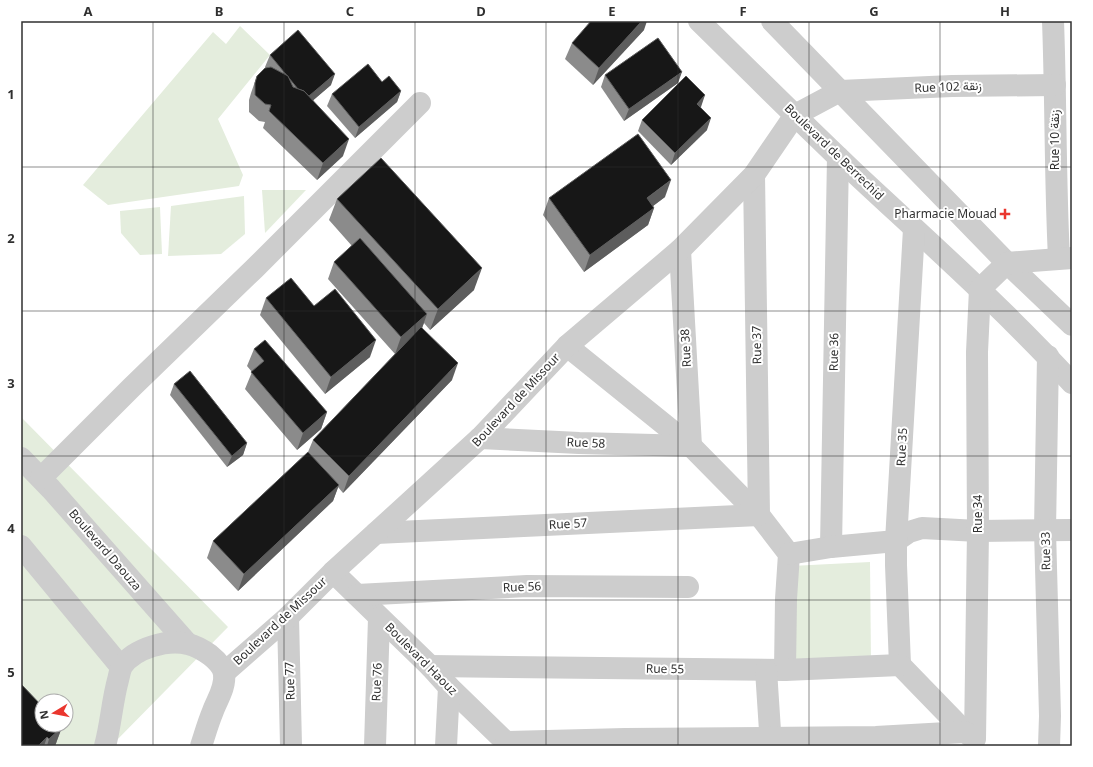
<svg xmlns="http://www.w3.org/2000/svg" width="1093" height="767" font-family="'Noto Sans',Vazirmatn,sans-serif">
	<rect width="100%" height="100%" fill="#fff"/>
	<!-- green -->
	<g fill="#e4eddd" fill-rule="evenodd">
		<polygon points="240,26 270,55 218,119 243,175 239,186 108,205 83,185 213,32 226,44"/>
		<polygon points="262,190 306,190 265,233"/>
		<polygon points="244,196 245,234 221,254 168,256 171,206"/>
		<polygon points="160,207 162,254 140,255 121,233 120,211"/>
		<path d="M21,417L228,627L111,746H21ZM42,701H66V725H42Z"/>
		<polygon points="870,562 871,663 790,662 791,566"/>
	</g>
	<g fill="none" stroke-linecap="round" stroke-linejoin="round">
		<!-- minor -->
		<g stroke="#cdcdcd" stroke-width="22">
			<path d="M699,21C752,73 805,126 859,177C931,244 1005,310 1072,383"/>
			<polyline points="772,21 1007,263 1072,325"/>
			<path d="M1053,21C1056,100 1055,179 1059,258"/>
			<polyline points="567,346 691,446 759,515 789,554 786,599 785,670"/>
			<polyline points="1048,356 1045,530 1050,716 1049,746"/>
			<polyline points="480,438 579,443 691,446 680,250"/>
			<polyline points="21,458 51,489 187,643"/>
			<polyline points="41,478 132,387 254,269 420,103"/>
			<polyline points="376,533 759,515 754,175"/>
			<polyline points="21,546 121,667"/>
			<polyline points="831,547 838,157"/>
			<polyline points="789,554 831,547 896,541 909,532 922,528 978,531 1072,530"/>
			<polyline points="333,572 430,666 449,687 510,746"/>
			<polyline points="357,595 527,586 688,587"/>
			<polyline points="288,617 291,746"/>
			<polyline points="900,665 896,565 896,541 914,229"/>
			<polyline points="900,665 965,732 972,737"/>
			<polyline points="430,666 785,670 900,665"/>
			<polyline points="766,670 771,746"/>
			<polyline points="224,673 288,617 333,572 480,438 567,346 680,250 754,175 795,115 840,91 952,86 1055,85"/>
			<polyline points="975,739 978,531 977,352 980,289 1007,263 1072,258"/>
			<polyline points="506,742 625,739 876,737 965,732"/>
			<path d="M105,746C111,724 112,702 118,680C119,676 120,670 122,666C135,648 167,639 188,644C196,646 203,650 210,655C215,659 223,666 224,674C226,687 217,700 213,711C208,723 205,734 201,746"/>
			<polyline points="375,746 379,618"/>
			<polyline points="446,746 449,687"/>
		</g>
	</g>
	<!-- wall -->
	<g fill="#8b8b8b">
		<polygon points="644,30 593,85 565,59 572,43"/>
		<polygon points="270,55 331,85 313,100 343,156 317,180 263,128 265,122 259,121 249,112 249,100 251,93 257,76 266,68 265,67"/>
		<polygon points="605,75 678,83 624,121 601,87"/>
		<polygon points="382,82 401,91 397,102 355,138 327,106 332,94"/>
		<polygon points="701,107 707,130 671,165 638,131 642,120"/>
		<polygon points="665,197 653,206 654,208 648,225 584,272 543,215 549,198"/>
		<polygon points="337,199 474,290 430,330 424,323 422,328 452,380 343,493 338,487 333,501 238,591 207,558 213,541 308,452 313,440 398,351 395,354 328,279 334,262 352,246 329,220"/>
		<polygon points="266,298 314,306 370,357 325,394 260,315"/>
		<polygon points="254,349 327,412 321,429 297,450 245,389 252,372 247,366"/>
		<polygon points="174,384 247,443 243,455 227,467 170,395"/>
		<polygon points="62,727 55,746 21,746"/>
	</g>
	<!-- shaded-wall -->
	<g fill="#5d5d5d">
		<polygon points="642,21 647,21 644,30 593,85 599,68"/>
		<polygon points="682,72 678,83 624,121 629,109"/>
		<polygon points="335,74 331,85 302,110 306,98"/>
		<polygon points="401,91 397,102 355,138 359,127"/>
		<polygon points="705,95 701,107 693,115 697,104"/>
		<polygon points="711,118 707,130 671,165 675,153"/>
		<polygon points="349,139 343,156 317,180 323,163"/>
		<polygon points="671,180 665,197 641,215 647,198"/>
		<polygon points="654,208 648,225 584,272 590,255"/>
		<polygon points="482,268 474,290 430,330 438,309"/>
		<polygon points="427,314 421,331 395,354 401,337"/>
		<polygon points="376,340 370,357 325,394 331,377"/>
		<polygon points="458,363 452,380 343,493 349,476"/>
		<polygon points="327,412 321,429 297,450 303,433"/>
		<polygon points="247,443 243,455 227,467 232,456"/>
		<polygon points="339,485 333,501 238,591 244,574"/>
		<polygon points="62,727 55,746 47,746 49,739"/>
		<polygon points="47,737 44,746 38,746"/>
	</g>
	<!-- building -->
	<g fill="#171717" stroke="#5d5d5d">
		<polygon points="591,21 642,21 599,68 572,43"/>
		<polygon points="298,30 335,74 309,96 304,91 298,89 270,55"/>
		<polygon points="658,38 682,72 629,109 605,75"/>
		<polygon points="368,64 382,82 389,76 401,91 359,127 332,94"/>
		<polygon points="271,67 288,76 293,87 304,91 349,139 323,163 269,111 271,105 265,104 255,95 255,83 257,76 265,68"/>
		<polygon points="686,76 705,95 697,104 711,118 675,153 642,120"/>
		<polygon points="638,134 671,180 647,198 654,208 590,255 549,198"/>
		<polygon points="381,158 482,268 438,309 337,199"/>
		<polygon points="360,238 427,314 401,337 334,262"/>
		<polygon points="291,278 314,306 335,289 376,340 331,377 266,298"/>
		<polygon points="421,327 458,363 349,476 313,440"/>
		<polygon points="265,340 327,412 303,433 251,372 264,361 254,349"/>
		<polygon points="190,371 247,443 232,456 174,384"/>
		<polygon points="308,452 339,485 244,574 213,541"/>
		<polygon points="21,684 42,706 42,725 60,725 62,727 49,739 47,737 38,746 21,746"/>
	</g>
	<!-- grid -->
	<path fill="none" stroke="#303030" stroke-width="1" stroke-opacity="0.55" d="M153,21V746M284,21V746M415,21V746M546,21V746M678,21V746M809,21V746M940,21V746M21,167H1072M21,311H1072M21,456H1072M21,600H1072"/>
	<!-- markers -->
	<path fill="#ea362e" stroke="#fff" stroke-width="1.5" d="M1003 208h4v4h4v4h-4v4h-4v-4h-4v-4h4z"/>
	<g text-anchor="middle" stroke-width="4" stroke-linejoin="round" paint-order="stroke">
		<!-- street labels -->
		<g font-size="12" fill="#303030" stroke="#fff">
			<text transform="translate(948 87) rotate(-2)" y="4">Rue 102 زنقة</text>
			<text transform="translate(1055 140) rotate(-90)" y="4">Rue 10 زنقة</text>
			<text transform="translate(834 152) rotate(44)" y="4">Boulevard de Berrechid</text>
			<text transform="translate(757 345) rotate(-91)" y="4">Rue 37</text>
			<text transform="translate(686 348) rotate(-93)" y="4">Rue 38</text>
			<text transform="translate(834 352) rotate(-89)" y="4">Rue 36</text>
			<text transform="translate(516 400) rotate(-47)" y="4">Boulevard de Missour</text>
			<text transform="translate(586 443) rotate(2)" y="4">Rue 58</text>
			<text transform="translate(902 447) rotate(-87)" y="4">Rue 35</text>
			<text transform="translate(978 514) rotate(-90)" y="4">Rue 34</text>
			<text transform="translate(568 524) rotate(-3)" y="4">Rue 57</text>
			<text transform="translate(105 550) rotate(49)" y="4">Boulevard Daouza</text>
			<text transform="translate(1046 551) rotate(-91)" y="4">Rue 33</text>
			<text transform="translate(522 587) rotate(-2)" y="4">Rue 56</text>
			<text transform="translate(280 621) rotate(-43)" y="4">Boulevard de Missour</text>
			<text transform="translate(421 659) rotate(45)" y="4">Boulevard Haouz</text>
			<text transform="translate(665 669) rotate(1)" y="4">Rue 55</text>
			<text transform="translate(290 681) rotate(-92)" y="4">Rue 77</text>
			<text transform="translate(377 682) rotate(-88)" y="4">Rue 76</text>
		</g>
		<!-- poi labels -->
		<g font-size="12" fill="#303030" stroke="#fff" text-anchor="end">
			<text x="997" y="218">Pharmacie Mouad</text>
		</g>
	</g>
	<!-- border -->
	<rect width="1093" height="767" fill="none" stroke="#ffffff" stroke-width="44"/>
	<!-- north arrow -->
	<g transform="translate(54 713) rotate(260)"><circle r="19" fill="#ffffff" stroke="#acacac"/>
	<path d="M0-3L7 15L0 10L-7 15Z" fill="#ea362e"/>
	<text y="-6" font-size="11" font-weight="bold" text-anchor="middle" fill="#303030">N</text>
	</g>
	<rect x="22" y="22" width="1049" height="723" fill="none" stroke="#303030" stroke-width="1.5"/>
	<g font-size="13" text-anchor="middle" font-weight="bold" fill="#303030">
		<text x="88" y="16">A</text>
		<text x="219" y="16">B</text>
		<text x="350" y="16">C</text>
		<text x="481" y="16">D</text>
		<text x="612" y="16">E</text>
		<text x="743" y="16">F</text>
		<text x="874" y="16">G</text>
		<text x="1005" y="16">H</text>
		<text x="11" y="99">1</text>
		<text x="11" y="243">2</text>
		<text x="11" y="388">3</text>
		<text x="11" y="533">4</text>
		<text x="11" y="677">5</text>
	</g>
</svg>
